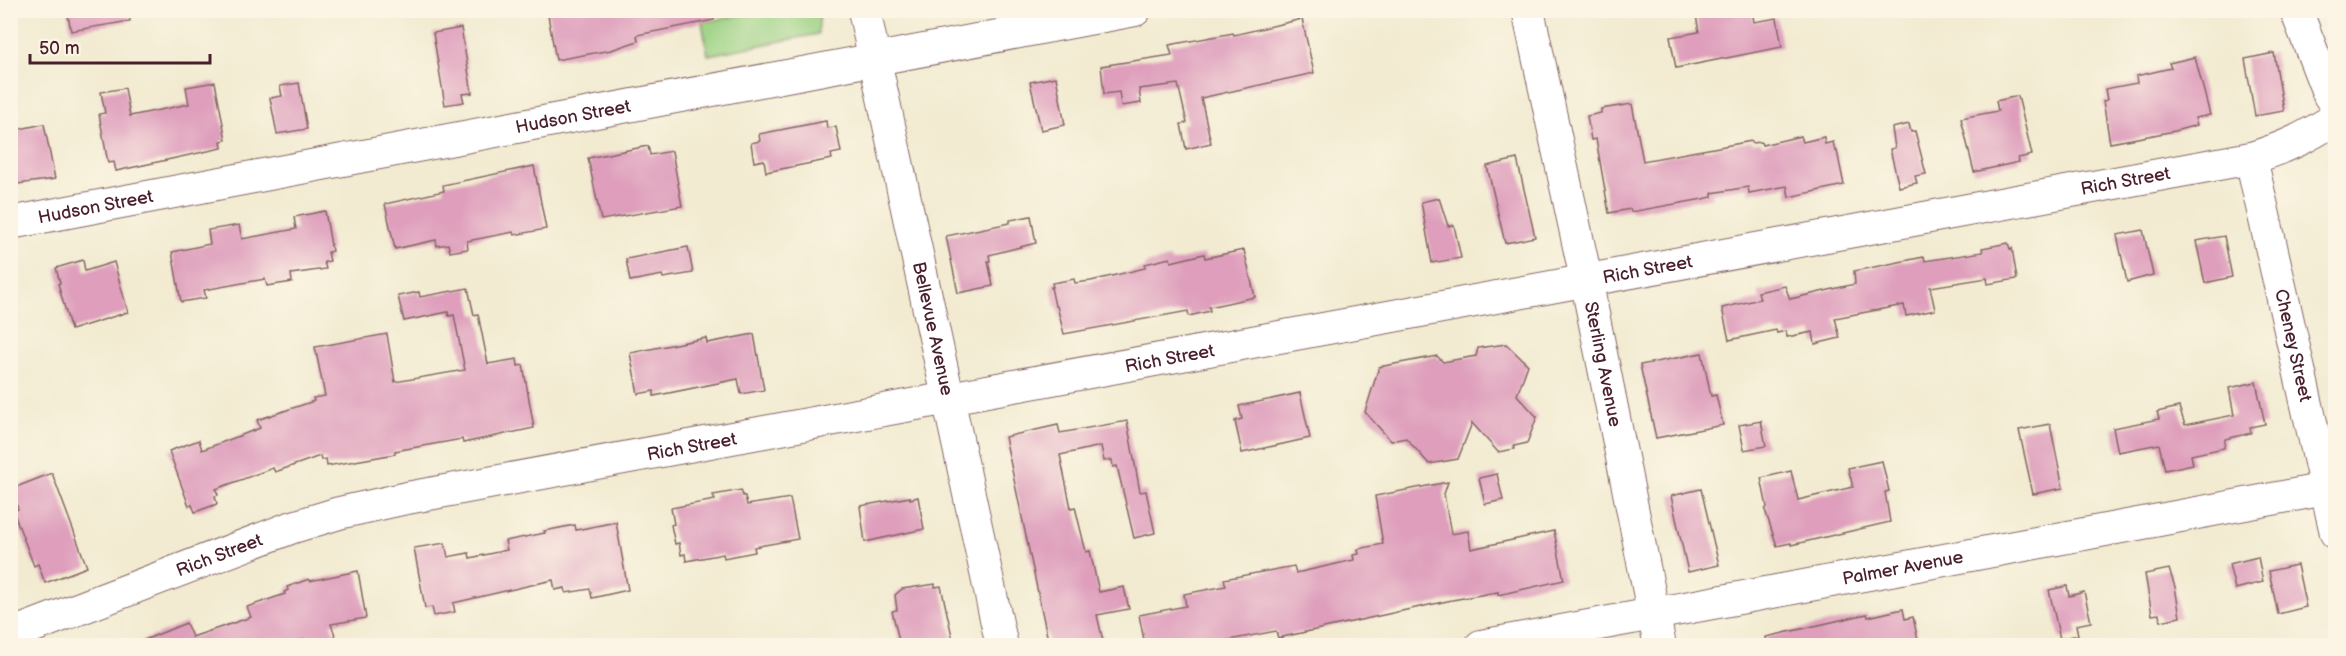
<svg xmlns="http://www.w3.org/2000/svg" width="2346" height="656" font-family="'Balsamiq Sans',sans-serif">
	<rect width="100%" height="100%" fill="#fcf5e5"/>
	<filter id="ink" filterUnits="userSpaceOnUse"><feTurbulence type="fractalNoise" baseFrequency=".0167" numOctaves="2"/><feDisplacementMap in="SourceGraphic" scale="12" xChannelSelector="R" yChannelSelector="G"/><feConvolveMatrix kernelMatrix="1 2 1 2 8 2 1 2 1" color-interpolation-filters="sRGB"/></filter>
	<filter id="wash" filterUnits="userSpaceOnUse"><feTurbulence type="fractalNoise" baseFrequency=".008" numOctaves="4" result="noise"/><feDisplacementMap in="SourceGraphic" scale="24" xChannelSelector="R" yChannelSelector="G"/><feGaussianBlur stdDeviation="1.35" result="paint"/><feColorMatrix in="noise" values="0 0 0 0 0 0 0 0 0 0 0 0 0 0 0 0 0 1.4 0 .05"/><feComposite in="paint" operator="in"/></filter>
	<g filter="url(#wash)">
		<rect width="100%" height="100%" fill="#f2ebd1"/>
		<!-- green -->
		<polygon fill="#9cd284" stroke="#737858" stroke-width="1.5" points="767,11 820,11 818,34 708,55 702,22"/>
		<g id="blocks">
			<!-- building -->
			<g fill="#de9ebc">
				<polygon points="67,10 129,10 130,21 71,31"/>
				<polygon points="547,10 713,10 714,20 637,35 638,41 611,50 556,60"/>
				<polygon points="1695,10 1752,10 1754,22 1777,18 1782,47 1676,68 1670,37 1699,32"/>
				<polygon points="1302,19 1314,73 1201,98 1211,143 1186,149 1181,124 1187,123 1178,84 1139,89 1141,103 1121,106 1119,92 1104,94 1101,66 1172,55 1169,45 1233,33 1234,35"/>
				<polygon points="461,28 472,93 462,94 464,102 445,105 433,33"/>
				<polygon points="2274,53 2284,111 2255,116 2245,59"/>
				<polygon points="2195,57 2210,115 2195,118 2197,125 2175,131 2110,143 2103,101 2107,100 2105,89 2137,83 2136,76 2171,68 2169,63"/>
				<polygon points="1056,77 1065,125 1041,130 1030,82"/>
				<polygon points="215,82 226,140 221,141 222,148 116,171 114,162 108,163 99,114 105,113 101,92 125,88 130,116 189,104 186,87"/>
				<polygon points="299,83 307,129 277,134 270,98 282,96 280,86"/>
				<polygon points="2018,96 2032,155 2018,158 2019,162 1974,172 1961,118 1998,111 1996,101"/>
				<polygon points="1632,104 1643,161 1752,141 1752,143 1761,142 1762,145 1801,136 1803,142 1824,137 1825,144 1833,142 1835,151 1837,151 1844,185 1789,197 1787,186 1749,193 1748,187 1712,193 1712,197 1703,199 1631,212 1630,209 1609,213 1596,139 1591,140 1587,116 1601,113 1601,109"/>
				<polygon points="826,121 827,128 836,127 841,152 831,154 832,159 766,172 764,160 754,162 751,143 760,141 759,134"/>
				<polygon points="44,124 55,179 10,185 10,131"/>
				<polygon points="1909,124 1911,132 1915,131 1926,174 1915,176 1917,183 1899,187 1890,149 1895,148 1892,128"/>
				<polygon points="648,146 650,155 672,151 682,206 601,220 588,158"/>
				<polygon points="1517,159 1535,237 1505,243 1487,166"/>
				<polygon points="534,166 546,229 514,235 513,232 467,241 468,249 450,252 448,244 437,246 436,240 395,249 385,204 444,191 443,185"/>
				<polygon points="1439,198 1448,226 1454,225 1461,258 1432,263 1421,202"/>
				<polygon points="325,211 332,251 328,252 330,261 324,262 326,269 291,274 292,282 267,286 265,279 204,290 206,298 181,302 172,252 210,244 208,230 239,225 242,239 296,229 294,217"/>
				<polygon points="1031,216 1036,243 989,255 990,261 988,261 993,286 958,293 946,236 1010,223 1010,220"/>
				<polygon points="2143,230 2153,275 2127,282 2117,235"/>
				<polygon points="2224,236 2232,277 2205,283 2196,241"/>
				<polygon points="2008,243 2010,249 2012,248 2017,279 1988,284 1987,278 1930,287 1935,310 1906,316 1904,305 1835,318 1840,338 1815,344 1813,332 1787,337 1786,331 1777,333 1776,330 1729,340 1722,308 1760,299 1758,292 1785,286 1790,299 1855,284 1854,271 1924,257 1925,261 1983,252 1982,248"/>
				<polygon points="688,247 693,273 663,278 662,275 630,281 626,259"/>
				<polygon points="1244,250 1255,297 1209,307 1210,311 1189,316 1188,311 1064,334 1057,306 1055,306 1051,287 1053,287 1052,283 1074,279 1075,283 1091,281 1145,268 1145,264 1170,258 1171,262 1204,254 1205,258"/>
				<polygon points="83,260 85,271 114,262 128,312 71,330 58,284 60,283 56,268"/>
				<polygon points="468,288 474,315 478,314 488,364 517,359 518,366 523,365 534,428 463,443 462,439 395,451 395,454 327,466 326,459 321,460 320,456 275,472 273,468 216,489 218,495 215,496 217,504 195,512 192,505 189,506 169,451 199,440 202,450 260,428 257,420 314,401 313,398 325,396 315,347 387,334 395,382 465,370 454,315 449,316 448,312 404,321 398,296 419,292 420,297"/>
				<polygon points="754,334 764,390 741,394 738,379 654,396 654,391 638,394 630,353 706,338 707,343"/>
				<polygon points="1506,344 1528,365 1517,395 1537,417 1527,443 1514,446 1515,449 1498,452 1472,423 1458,459 1429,464 1406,438 1391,441 1365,412 1379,367 1437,356 1443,362 1476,356 1478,348"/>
				<polygon points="1702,353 1711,396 1716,395 1723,425 1656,438 1640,365"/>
				<polygon points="2256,382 2265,424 2250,427 2251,433 2225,439 2224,448 2191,455 2193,464 2165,470 2159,444 2118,452 2113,428 2159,419 2157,412 2179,407 2185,425 2234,415 2229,388"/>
				<polygon points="1300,393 1310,438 1242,453 1235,421 1242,419 1239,406"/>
				<polygon points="1127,421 1140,492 1146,491 1155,533 1134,538 1117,466 1113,467 1112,460 1104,461 1101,446 1060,455 1071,508 1075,507 1086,552 1090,551 1099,592 1124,587 1129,609 1097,615 1104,645 1049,645 1005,437 1058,425 1060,433"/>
				<polygon points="1761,421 1766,446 1744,450 1739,425"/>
				<polygon points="2050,424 2063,488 2033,494 2019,430"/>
				<polygon points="1882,461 1889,491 1885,492 1890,522 1791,545 1791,543 1777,546 1765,510 1767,507 1761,478 1791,471 1798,500 1853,487 1848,468"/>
				<polygon points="52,473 87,567 45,583 38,564 34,566 13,511 18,509 11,489"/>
				<polygon points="1497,474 1503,500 1485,504 1479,478"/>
				<polygon points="1448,482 1444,494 1451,534 1468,531 1471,549 1554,531 1564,580 1498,595 1498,592 1452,600 1278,638 1276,631 1218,642 1219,645 1145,645 1139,615 1186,606 1184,594 1226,586 1224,579 1294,566 1296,573 1354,560 1353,555 1359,554 1358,549 1383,544 1375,496"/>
				<polygon points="1701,489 1719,565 1688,572 1671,496"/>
				<polygon points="741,490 743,496 745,496 747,505 790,498 798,539 754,547 755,552 724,558 723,554 686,561 685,554 681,555 679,543 675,544 671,525 674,524 671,508 715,500 713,495"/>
				<polygon points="910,497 910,499 918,497 924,529 865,542 860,506"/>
				<polygon points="616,522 628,590 592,598 590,589 566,593 565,588 555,590 553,580 453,603 455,612 434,616 432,607 425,608 414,548 445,543 448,557 469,553 470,558 507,550 505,541 545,533 544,531 575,525 576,530"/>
				<polygon points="2258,557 2263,582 2235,589 2229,564"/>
				<polygon points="2297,565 2306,607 2278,614 2269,571"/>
				<polygon points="2169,569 2175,587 2180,617 2161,621 2159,614 2152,615 2145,574"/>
				<polygon points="358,571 366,618 331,624 336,638 315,645 305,645 303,640 287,645 132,645 186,623 192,637 251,617 247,607 285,594 284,592 288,590 287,587 309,579 310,581"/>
				<polygon points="935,584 935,587 941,586 954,645 900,645 892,611 897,610 895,595 902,589"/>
				<polygon points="2067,586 2069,596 2084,592 2091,622 2076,625 2078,635 2060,639 2049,590"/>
				<polygon points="1903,609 1905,619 1913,617 1919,645 1767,645 1766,637 1867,614 1868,617"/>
			</g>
		</g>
	</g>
	<g filter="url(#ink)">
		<use href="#blocks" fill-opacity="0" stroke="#856665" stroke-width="1.5"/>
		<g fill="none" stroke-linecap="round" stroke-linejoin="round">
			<!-- minor casing -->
			<g stroke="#856665" stroke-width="34">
				<g id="minor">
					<path id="s1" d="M864,10L1002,646"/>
					<path id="s2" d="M1528,10L1586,279L1660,646"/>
					<polyline points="2296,10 2329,95 2336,105"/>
					<path id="s3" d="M2251,158L2336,533"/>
					<path id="s4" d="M10,223L1135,10"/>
					<path id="s5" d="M10,635L290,528L339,513L407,498C1022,388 1636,270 2251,158C2285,148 2307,137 2336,118"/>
					<path id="s6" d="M1481,646L2326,489"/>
				</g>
			</g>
			<!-- minor -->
			<use href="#minor" stroke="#fff" stroke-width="32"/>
		</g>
	</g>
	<g text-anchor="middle" stroke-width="5" stroke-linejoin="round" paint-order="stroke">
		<!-- street labels -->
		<g font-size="18" fill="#4a1f2b" stroke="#fcf5e5">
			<text dy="6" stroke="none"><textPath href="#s4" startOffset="573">Hudson Street</textPath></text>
			<text dy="6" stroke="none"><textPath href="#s5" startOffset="2168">Rich Street</textPath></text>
			<text dy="6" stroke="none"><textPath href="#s4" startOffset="87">Hudson Street</textPath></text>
			<text dy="6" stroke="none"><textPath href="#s5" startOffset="1682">Rich Street</textPath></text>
			<text dy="6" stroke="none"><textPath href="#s1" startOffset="326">Bellevue Avenue</textPath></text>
			<text dy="6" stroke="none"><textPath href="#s3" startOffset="192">Cheney Street</textPath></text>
			<text dy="6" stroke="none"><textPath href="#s5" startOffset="1196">Rich Street</textPath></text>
			<text dy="6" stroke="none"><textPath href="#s2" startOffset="362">Sterling Avenue</textPath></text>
			<text dy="6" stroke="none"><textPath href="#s5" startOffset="710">Rich Street</textPath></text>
			<text dy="6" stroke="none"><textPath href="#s5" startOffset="224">Rich Street</textPath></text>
			<text dy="6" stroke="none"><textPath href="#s6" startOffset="429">Palmer Avenue</textPath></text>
		</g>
	</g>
	<!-- margin -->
	<rect width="2346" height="656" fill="none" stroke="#fcf5e5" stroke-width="36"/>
	<!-- scale -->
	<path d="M30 54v9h180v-9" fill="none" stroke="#4a1f2b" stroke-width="3"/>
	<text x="39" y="54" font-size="18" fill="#4a1f2b" stroke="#fcf5e5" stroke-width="4.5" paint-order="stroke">50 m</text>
</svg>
